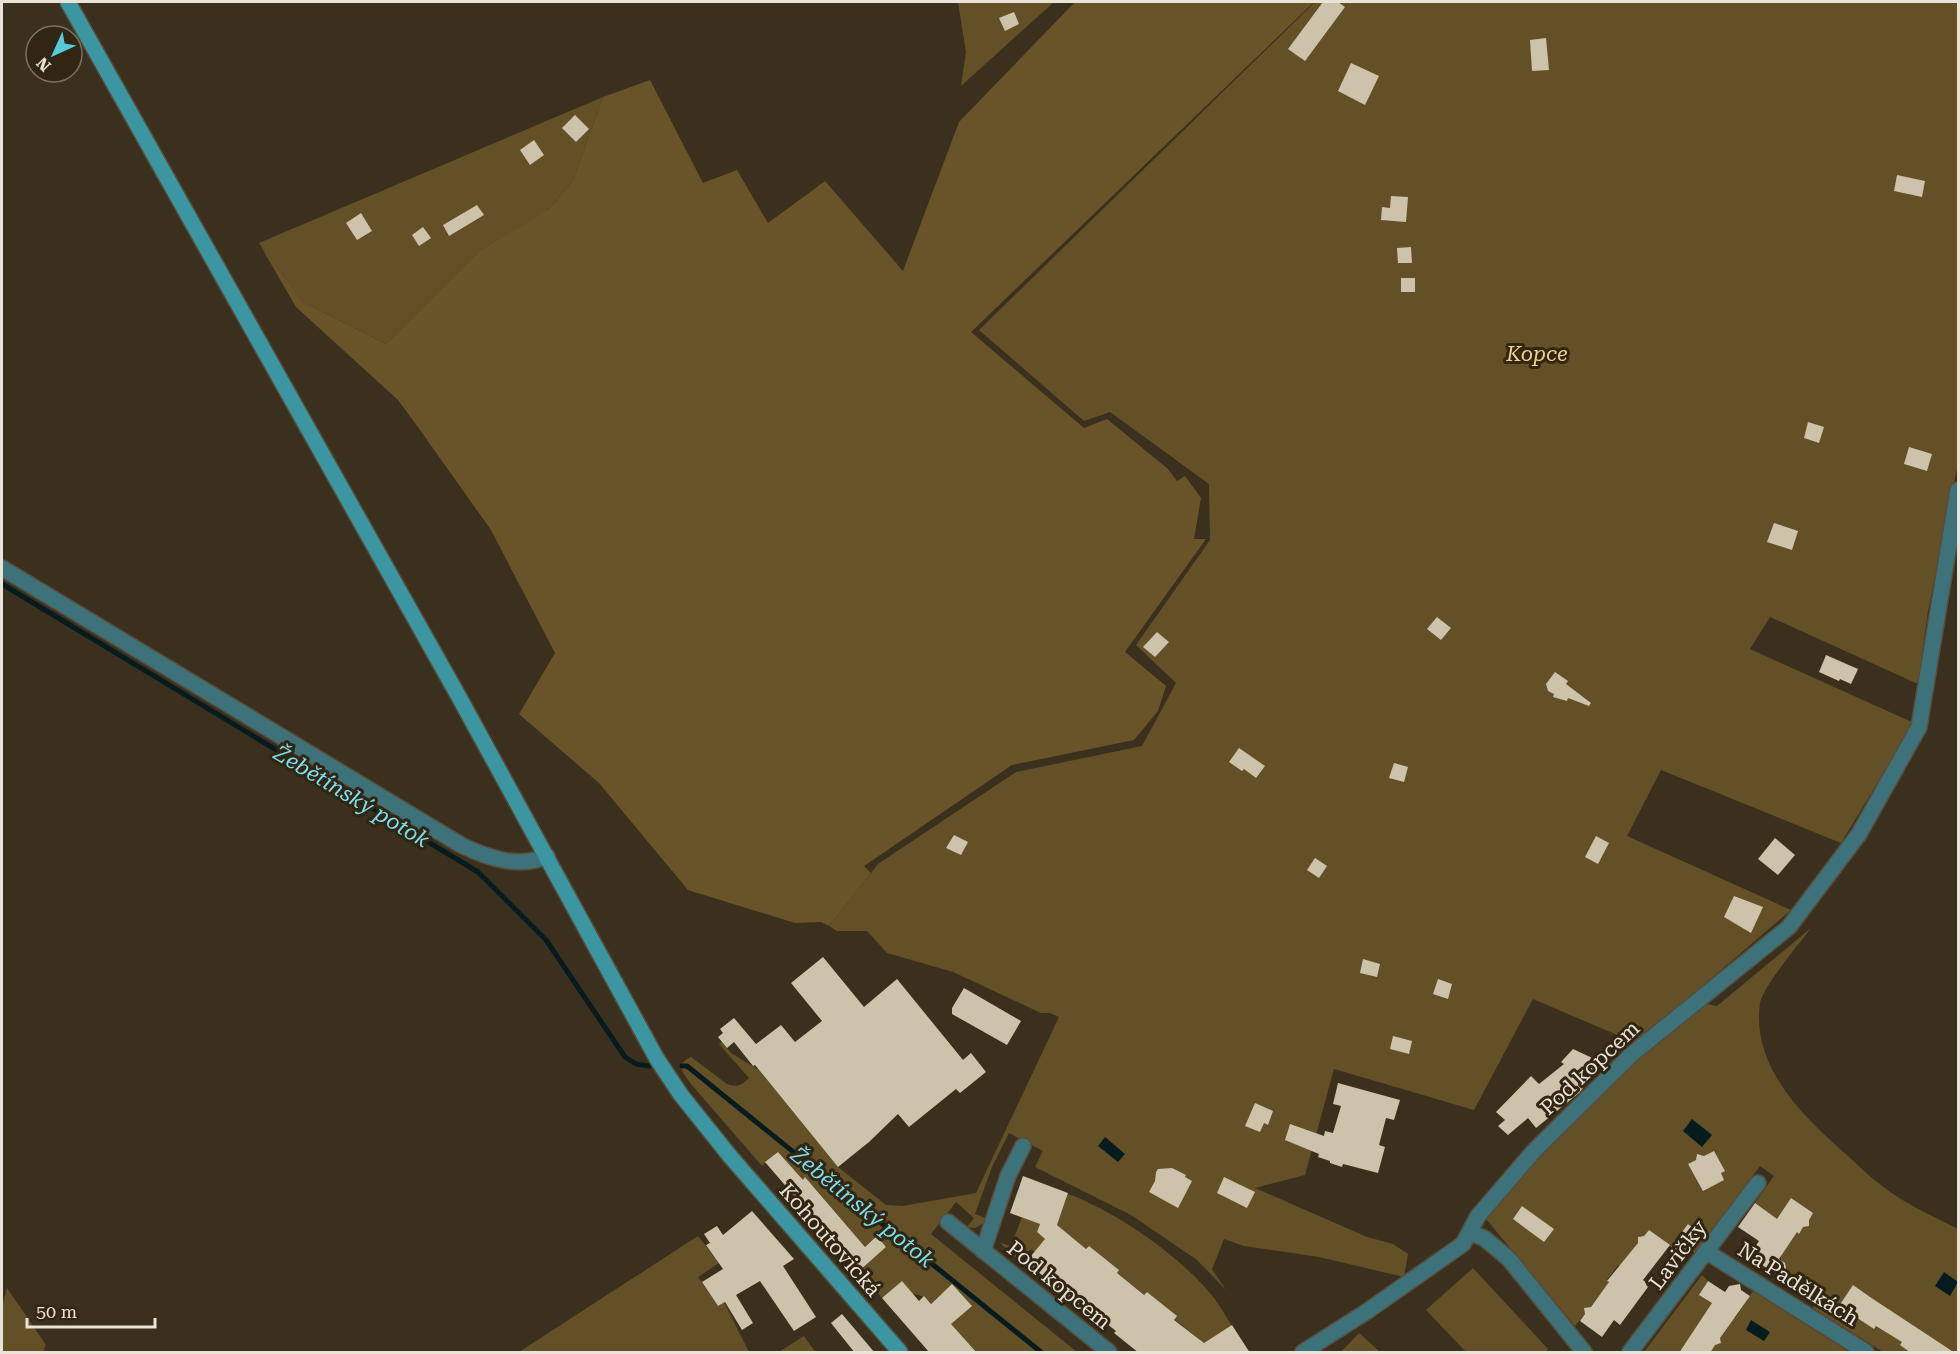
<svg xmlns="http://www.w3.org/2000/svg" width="1960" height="1354" font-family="'Roboto Serif',serif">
	<rect width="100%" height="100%" fill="#3a301d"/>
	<!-- green -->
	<g fill="#645027">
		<polygon points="958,2 1054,2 961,86 966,52"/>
		<path d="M1315,2H1958V464L1928,611L1918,684L1770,617L1750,649L1914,723L1841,843L1661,770L1627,836L1791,910L1636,1043L1533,999L1474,1110L1334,1069L1305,1175L1255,1188L1367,1237L1393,1244L1408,1254L1404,1277L1319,1257L1244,1246L1224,1239L1212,1269L1226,1290L1197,1260L1131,1215L1035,1167L1043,1151L1009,1133L992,1167L975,1214L986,1218L984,1223L975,1228L967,1227L974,1218L956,1202L931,1234L1077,1352H976C968,1340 955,1338 946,1328L952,1285L931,1303C917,1288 901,1295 882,1298L859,1271L886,1247L877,1237L865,1247L806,1178L803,1180L778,1152L762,1166L691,1084C683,1072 674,1065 691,1057L727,1084C737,1088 742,1085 749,1078L719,1044L722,1042L731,1053L759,1070L838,1167L886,1205L903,1206L976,1193L1059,1017L1050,1013H1041L953,972L887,953L867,931H837L829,926L878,864L1016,772L1142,746L1176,683L1136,645L1210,540L1209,484L1110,412L1084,421L979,330Z"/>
		<polygon points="603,97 573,181 547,211 479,251 386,344 303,302 259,243"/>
		<path d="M1811,928C1800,943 1763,986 1760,1003C1751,1068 1804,1117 1848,1156C1859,1166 1870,1177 1882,1186C1905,1204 1933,1216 1958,1229V1352H1883L1813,1308L1815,1303L1782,1281L1787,1274L1781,1260V1255L1755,1203L1774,1176L1760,1166L1695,1253L1690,1250L1702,1234L1689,1224L1672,1248L1649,1230L1644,1236L1639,1237L1638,1243L1621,1267L1618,1265L1607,1280L1609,1283L1591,1307L1586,1308L1585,1314L1575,1326L1486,1219L1540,1156L1642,1053L1701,1003L1717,1006Z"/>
		<path d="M1068,1194C1117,1212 1182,1257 1214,1298C1221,1307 1226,1317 1232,1326L1204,1343L1174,1319L1176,1316L1147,1292L1144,1295L1117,1273L1118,1269L1089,1246L1086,1249L1057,1225Z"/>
		<polygon points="1022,1217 1040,1224 1037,1232 1046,1240 1035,1252 1031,1249 1020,1262 1000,1243 1011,1246"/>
		<polygon points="698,1236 719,1263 698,1277 718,1306 724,1302 749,1352 519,1352"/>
		<polygon points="1473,1268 1548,1349 1545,1352 1466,1352 1426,1310"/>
		<polygon points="1702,1275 1708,1281 1700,1295 1735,1318 1753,1291 1849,1352 1644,1352"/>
		<polygon points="7,1288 46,1345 43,1352 2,1352 2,1306"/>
		<polygon points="1359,1333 1380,1352 1341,1352"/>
		<polygon points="804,1336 815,1352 779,1352"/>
	</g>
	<!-- forest -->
	<polygon fill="#695429" points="1075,2 1314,2 971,332 1084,428 1107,419 1168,469 1177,481 1185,476 1201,498 1194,539 1206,539 1125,652 1166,686 1158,711 1134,740 1012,765 864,866 871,873 829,926 821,922 795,923 688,890 599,783 519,714 555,653 491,530 420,430 398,400 296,307 259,243 303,302 386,344 479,251 548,210 573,181 603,97 650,80 703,183 737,170 768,223 825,181 903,271 959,122"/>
	<!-- water -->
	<g fill="#061b1d">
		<polygon points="1692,1119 1712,1135 1702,1147 1683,1131"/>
		<polygon points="1105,1137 1125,1154 1118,1162 1098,1146"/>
		<polygon points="1944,1272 1958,1282 1950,1296 1935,1286"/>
		<polygon points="1751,1320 1770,1332 1764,1341 1746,1330"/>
	</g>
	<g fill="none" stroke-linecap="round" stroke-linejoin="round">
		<!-- stream -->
		<g stroke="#061b1d" stroke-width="5">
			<polyline points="2,584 478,872 546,940 625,1057 636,1064 649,1066"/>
			<polyline points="682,1066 687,1066 1041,1352"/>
		</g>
	</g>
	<!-- building -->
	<g fill="#cdc2aa">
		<polygon points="1323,2 1338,2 1345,7 1305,61 1288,49"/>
		<polygon points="1014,12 1019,24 1005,31 999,18"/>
		<polygon points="1546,38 1549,70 1532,71 1530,40"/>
		<polygon points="1351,63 1379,76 1365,105 1338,91"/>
		<polygon points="575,115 589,129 576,142 562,128"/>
		<polygon points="534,140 544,155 530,165 520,150"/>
		<polygon points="1897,175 1925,181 1922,197 1894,191"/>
		<polygon points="1391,196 1408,197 1406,222 1381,220 1382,207 1390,208"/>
		<polygon points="477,205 484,215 449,236 443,225"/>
		<polygon points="361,213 372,231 357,240 346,223"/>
		<polygon points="423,227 431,238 419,246 412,235"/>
		<polygon points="1411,247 1412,263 1398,263 1397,248"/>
		<rect x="1401" y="278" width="14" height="14"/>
		<polygon points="1808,422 1824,427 1819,443 1804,438"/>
		<polygon points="1909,447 1932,454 1927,471 1904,464"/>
		<polygon points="1774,523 1798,531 1792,550 1767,542"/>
		<polygon points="1437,617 1451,628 1441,640 1427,629"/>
		<polygon points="1157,632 1169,642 1155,657 1143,647"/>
		<polygon points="1826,655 1858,669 1851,684 1840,679 1839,681 1819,672"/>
		<polygon points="1555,672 1568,681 1566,684 1591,703 1589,706 1568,698 1567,701 1553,697 1554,694 1548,691 1546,684"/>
		<polygon points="1239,748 1265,766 1256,778 1244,769 1242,771 1229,762"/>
		<polygon points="1394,763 1408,767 1404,782 1389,778"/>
		<polygon points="954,835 968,842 961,855 946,848"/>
		<polygon points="1596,836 1609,843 1598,864 1585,857"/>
		<polygon points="1775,838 1795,855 1778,875 1758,859"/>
		<polygon points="1315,858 1327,866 1319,878 1307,870"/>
		<polygon points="1734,896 1763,907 1751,933 1724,917"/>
		<polygon points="823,957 864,1007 897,979 963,1060 971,1053 986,1072 960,1093 956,1089 909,1127 898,1114 869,1142 838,1167 755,1065 753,1066 734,1042 727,1048 718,1037 723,1033 720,1029 734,1018 756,1044 781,1025 795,1042 822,1021 791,983"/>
		<polygon points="1363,959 1380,964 1377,977 1360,973"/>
		<polygon points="1438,979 1452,984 1448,999 1433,994"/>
		<polygon points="964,988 1021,1021 1007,1045 952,1014 952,1008"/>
		<polygon points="1393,1036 1412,1041 1409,1054 1390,1049"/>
		<polygon points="1573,1049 1603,1063 1579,1093 1536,1128 1528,1118 1508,1135 1498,1126 1505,1120 1496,1112 1531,1076 1539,1084 1564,1064 1561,1062"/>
		<polygon points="1338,1083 1400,1100 1394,1120 1386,1118 1379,1145 1385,1147 1378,1173 1343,1164 1342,1167 1330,1163 1330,1161 1318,1157 1319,1154 1285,1140 1290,1124 1324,1136 1325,1131 1333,1133 1341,1106 1333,1104"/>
		<polygon points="1255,1103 1273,1111 1268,1125 1264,1123 1260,1132 1245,1126"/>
		<polygon points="1714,1151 1725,1171 1721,1173 1724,1180 1703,1191 1688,1164 1696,1160 1697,1154 1704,1156"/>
		<polygon points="778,1152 803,1180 805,1177 865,1247 877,1236 886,1247 859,1271 765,1162"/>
		<polygon points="1172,1168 1186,1175 1185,1177 1192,1181 1178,1208 1149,1192 1155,1181 1156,1172 1158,1169"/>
		<polygon points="1023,1176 1068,1193 1057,1225 1086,1249 1089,1246 1119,1270 1117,1273 1144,1295 1147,1292 1177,1316 1174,1320 1204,1343 1232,1325 1250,1353 1139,1353 1114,1333 1116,1331 1088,1309 1086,1311 1026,1262 1045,1239 1037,1232 1040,1224 1010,1213"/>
		<polygon points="1224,1177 1255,1192 1247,1208 1217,1193"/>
		<polygon points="1791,1198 1813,1213 1809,1220 1809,1226 1803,1227 1799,1234 1797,1232 1779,1259 1785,1263 1789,1283 1756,1261 1758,1258 1751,1253 1759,1241 1738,1227 1755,1203 1777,1219"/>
		<polygon points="1522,1206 1554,1229 1544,1242 1513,1219"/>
		<polygon points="752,1211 794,1259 783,1266 816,1317 794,1331 760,1281 736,1295 753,1323 742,1330 725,1302 718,1306 702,1282 723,1269 706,1245 710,1243 704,1234 717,1226 723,1235"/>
		<polygon points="1688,1224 1702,1234 1685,1258 1671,1247"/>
		<polygon points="1649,1230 1670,1245 1643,1280 1647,1283 1646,1285 1648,1287 1620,1325 1614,1320 1602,1337 1580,1321 1585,1314 1584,1308 1591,1307 1609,1282 1607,1281 1638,1243 1638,1237 1644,1236"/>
		<polygon points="902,1281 919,1301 924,1296 931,1304 952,1284 972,1306 951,1324 977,1353 929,1352 882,1298"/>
		<polygon points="1708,1281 1725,1292 1729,1286 1740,1284 1741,1290 1750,1296 1720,1338 1721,1343 1715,1345 1710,1353 1679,1353 1712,1303 1699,1295"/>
		<polygon points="1853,1285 1870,1297 1955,1353 1911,1353 1900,1345 1902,1342 1876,1326 1874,1329 1839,1306"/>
		<polygon points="842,1314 875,1353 855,1353 831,1323"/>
	</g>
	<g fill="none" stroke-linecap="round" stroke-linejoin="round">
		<!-- street casing -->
		<g stroke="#564d3b" stroke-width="18">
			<g id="street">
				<path d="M2,568L461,845C488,858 519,869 547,856"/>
				<polyline points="948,1222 1109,1352"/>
				<polyline points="1470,1233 1484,1238 1509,1259 1584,1352"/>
				<polyline points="983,1251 1008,1176 1023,1146"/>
				<polyline points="1707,1252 1866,1352"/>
				<polyline points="1303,1352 1366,1312 1463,1244 1478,1216 1534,1151 1632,1054 1789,927 1859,834 1919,727 1958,490"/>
				<polyline points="1630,1352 1758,1183"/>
			</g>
		</g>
		<!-- secondary casing -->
		<g stroke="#564d3b" stroke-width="18">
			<polyline id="secondary" points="68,2 459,697 657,1059 681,1095 729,1155 900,1352"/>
		</g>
		<!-- street -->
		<use href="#street" stroke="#3e727a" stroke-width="15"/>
		<!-- secondary -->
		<use href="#secondary" stroke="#3b96a2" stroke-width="15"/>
	</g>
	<g text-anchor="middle" stroke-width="6" stroke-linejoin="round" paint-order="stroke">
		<!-- park labels -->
		<g font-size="21" font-style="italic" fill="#f2cf89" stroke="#302613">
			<text x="1537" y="361">Kopce</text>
		</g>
		<!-- street labels -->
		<g font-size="21" fill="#eae4d8" stroke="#302613">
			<text transform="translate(1590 1068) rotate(-43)" y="7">Pod kopcem</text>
			<text transform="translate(830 1240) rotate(49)" y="7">Kohoutovická</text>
			<text transform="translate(1678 1255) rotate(-53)" y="7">Lavičky</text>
			<text transform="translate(1798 1284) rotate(32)" y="7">Na Padělkách</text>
			<text transform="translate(1059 1285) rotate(39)" y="7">Pod kopcem</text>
		</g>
		<!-- water labels -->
		<g font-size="22" font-style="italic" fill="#7adfee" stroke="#302613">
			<text transform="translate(352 796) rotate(31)" y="8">Žebětínský potok</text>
			<text transform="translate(863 1207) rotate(39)" y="8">Žebětínský potok</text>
		</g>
	</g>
	<!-- border -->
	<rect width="1960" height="1354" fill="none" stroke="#eae4d8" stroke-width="6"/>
	<!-- north arrow -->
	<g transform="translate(54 54) rotate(225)"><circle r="28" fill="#302613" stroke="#7a7262" stroke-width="1.5"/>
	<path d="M0-4.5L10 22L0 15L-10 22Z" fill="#53cbdb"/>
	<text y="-9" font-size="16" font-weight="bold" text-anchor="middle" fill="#eae4d8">N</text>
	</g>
	<!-- scale -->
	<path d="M27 1318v9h128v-9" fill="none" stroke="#eae4d8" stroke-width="3"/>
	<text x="36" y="1318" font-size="18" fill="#eae4d8" stroke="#302613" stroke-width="4.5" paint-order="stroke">50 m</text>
</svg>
